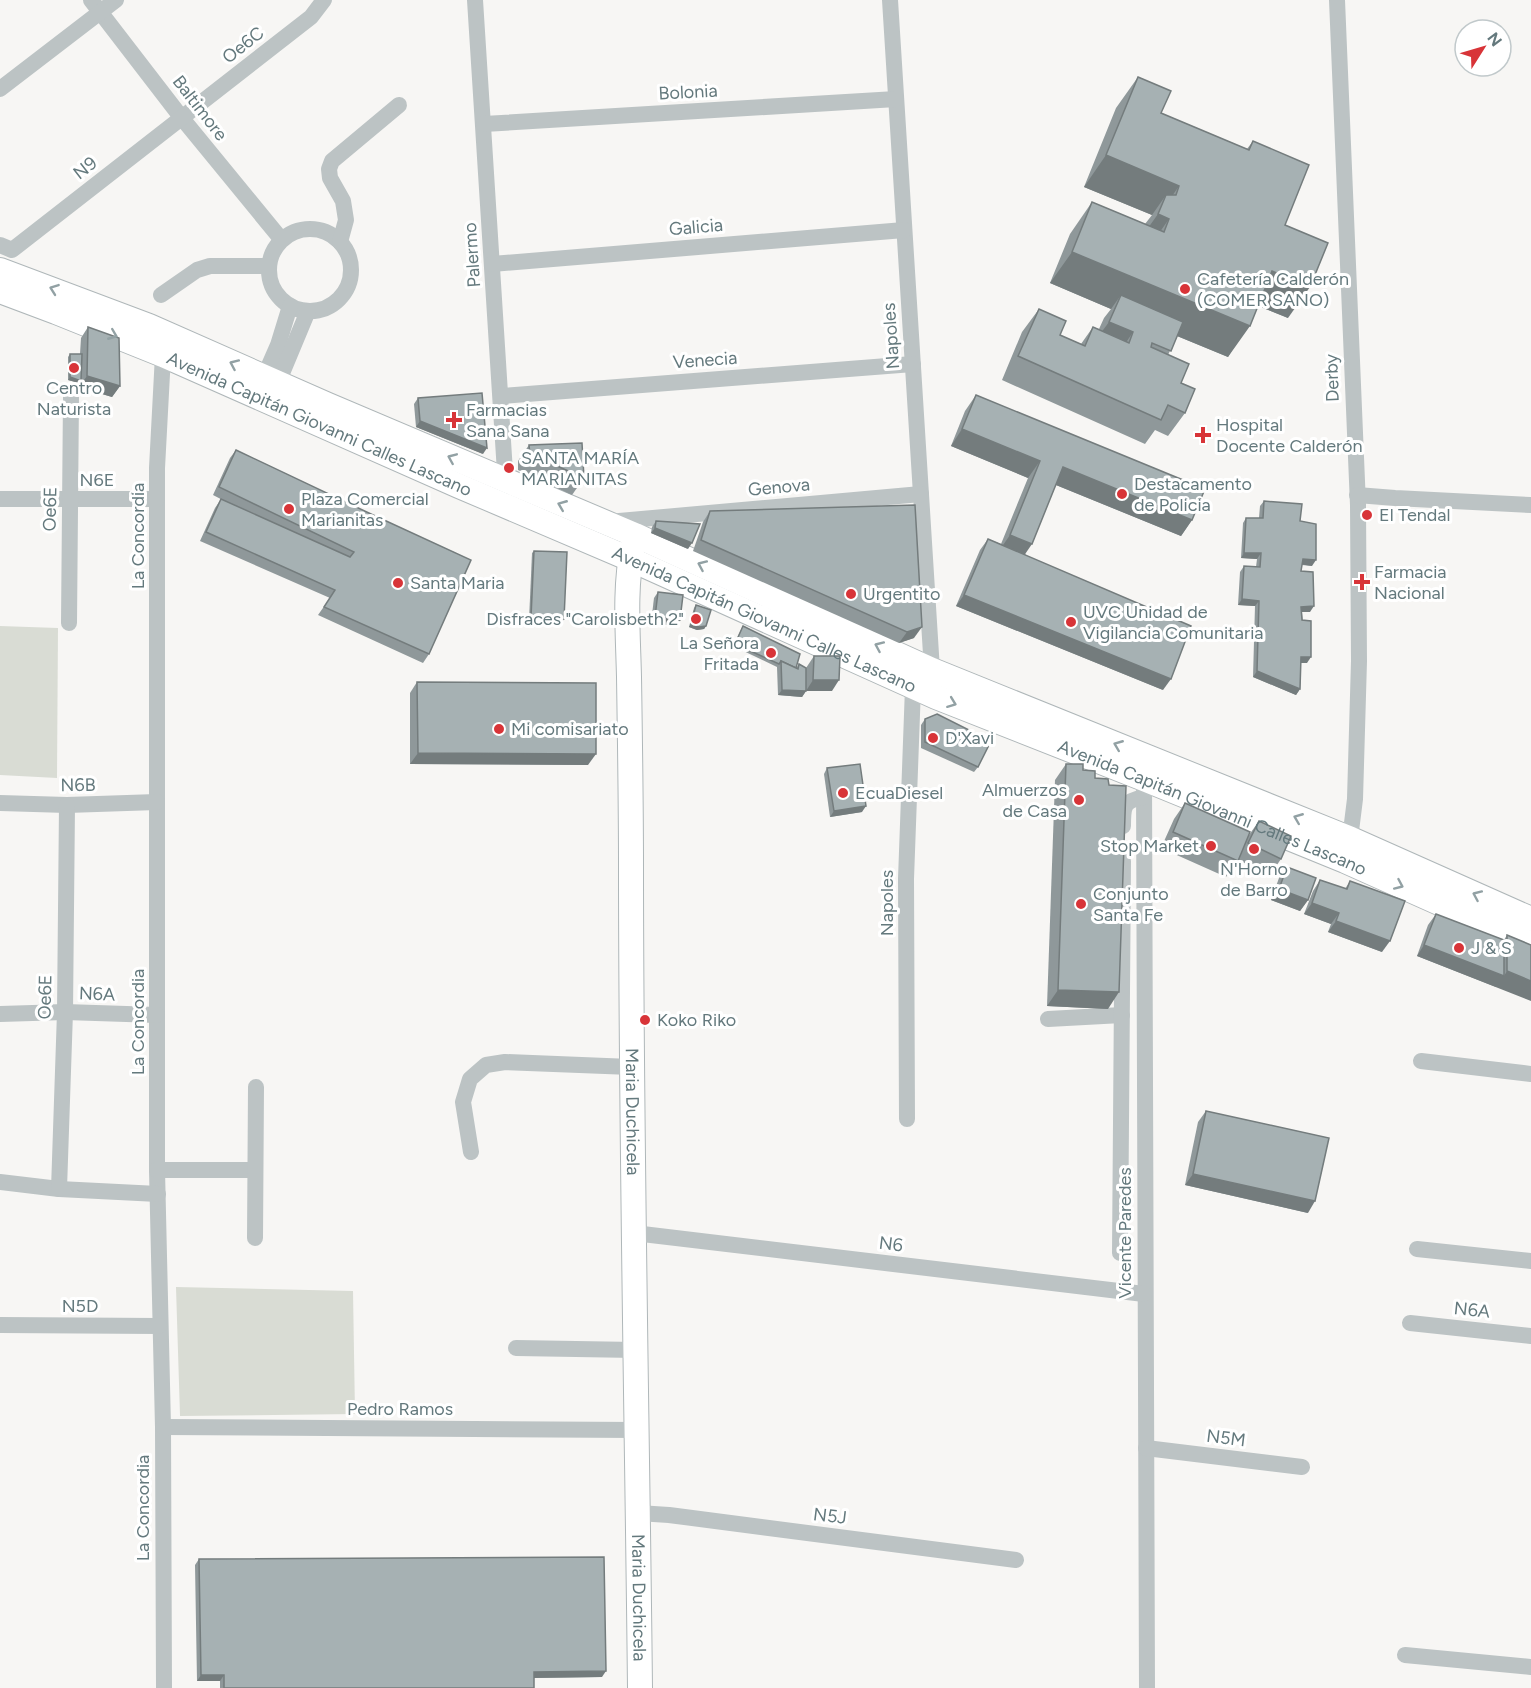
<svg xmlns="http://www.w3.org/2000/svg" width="1531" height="1688" font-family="Figtree,sans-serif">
	<rect width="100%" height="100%" fill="#f7f6f4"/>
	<!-- green -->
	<g fill="#d9dcd4">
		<polygon points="0,626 58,628 57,778 0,775"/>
		<polygon points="176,1287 353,1291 355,1414 180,1416"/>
	</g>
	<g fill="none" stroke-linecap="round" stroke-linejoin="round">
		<!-- secondary casing -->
		<g stroke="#afb7b9" stroke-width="26">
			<g id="secondary">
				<polyline points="0,270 149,326 328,405 635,535 932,670 1351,839 1531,919"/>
				<path id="s1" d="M0,291L56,312L163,355L459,486L630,559L936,697L1144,779L1345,861L1531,944"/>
				<path id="s2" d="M633,545C624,588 628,633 629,677C630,740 631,803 631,866C631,1140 637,1414 640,1688"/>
			</g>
		</g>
		<!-- minor -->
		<g stroke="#bcc3c4" stroke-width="16">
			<polyline points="91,0 181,117 281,239"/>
			<polyline points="475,0 506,488"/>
			<polyline points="890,0 932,670"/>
			<polyline points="1337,0 1358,505 1359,661 1355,799 1349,847"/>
			<polyline points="0,89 116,0"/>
			<polyline points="484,124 896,99"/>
			<circle cx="310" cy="270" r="41"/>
			<polyline points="340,242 346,220 343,201 330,178 329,169 332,161 399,105"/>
			<polyline points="0,245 12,250 311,17 324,0"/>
			<polyline points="492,264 904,230"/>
			<polyline points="161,295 197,270 210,266 268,266"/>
			<polyline points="163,355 157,468 157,1170 163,1427 164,1688"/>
			<polyline points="264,377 278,345 290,306"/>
			<polyline points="278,383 308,311"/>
			<polyline points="501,396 913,364"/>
			<polyline points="1357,495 1395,498 1531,505"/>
			<polyline points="0,499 157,499"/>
			<polyline points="608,522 921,494"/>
			<polyline points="69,623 71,396"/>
			<path d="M1144,779C1144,1082 1145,1385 1147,1688"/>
			<polyline points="0,803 67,805 157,802"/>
			<path d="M1123,826C1123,806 1123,801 1144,797"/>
			<polyline points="0,1014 65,1012 157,1015"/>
			<polyline points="1048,1019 1122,1015"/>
			<polyline points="1421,1061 1531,1074"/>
			<polyline points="907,1119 906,879 913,687"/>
			<polyline points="471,1152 463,1102 470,1079 486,1065 505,1062 631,1067"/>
			<polyline points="157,1170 255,1170"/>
			<polyline points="0,1182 59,1189 158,1194"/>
			<polyline points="59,1189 65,1012 67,805"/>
			<polyline points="634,1233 1144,1294"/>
			<polyline points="255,1238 256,1087"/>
			<polyline points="1417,1249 1531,1261"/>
			<polyline points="1120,1253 1123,861"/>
			<polyline points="1410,1323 1531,1336"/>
			<polyline points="0,1325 159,1326"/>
			<polyline points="516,1348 636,1350"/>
			<polyline points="163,1427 637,1430"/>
			<polyline points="1146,1448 1302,1467"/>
			<polyline points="638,1513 669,1515 1016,1560"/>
			<polyline points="1405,1655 1531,1667"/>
		</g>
		<!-- secondary -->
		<use href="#secondary" stroke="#fff" stroke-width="24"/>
	</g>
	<!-- wall -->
	<g fill="#8f989a">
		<polygon points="1138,77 1161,113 1247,149 1253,141 1285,225 1288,318 1258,306 1228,357 1177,336 1168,355 1181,383 1185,413 1168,436 1155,430 1145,444 1002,380 1022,332 1039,309 1060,335 1081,344 1093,327 1099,329 1104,318 1111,309 1050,283 1070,234 1092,202 1145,224 1152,215 1084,187 1116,108"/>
		<polygon points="88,327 120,386 112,397 79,387 79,383 68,380 68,357 70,354 80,354 81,338"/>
		<polygon points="976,395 1192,520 1181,536 1056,485 1025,554 1163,690 956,606 980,550 988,539 1001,544 1028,478 951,446 965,411"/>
		<polygon points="418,398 483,454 416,427 414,404"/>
		<polygon points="529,445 584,478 572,495 518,470 518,461"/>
		<polygon points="236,450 371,514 429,654 423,663 318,615 330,598 200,541 215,508 221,499 236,507 213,495 230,458"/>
		<polygon points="1264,501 1300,521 1312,566 1302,565 1301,571 1310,612 1302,612 1307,663 1301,663 1300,689 1296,695 1253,677 1255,606 1238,605 1240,572 1244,566 1256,567 1257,559 1241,558 1243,523 1246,518 1259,518 1260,506"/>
		<polygon points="915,505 914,638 899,643 693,551 703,522 710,511"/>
		<polygon points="656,521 688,549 651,533 652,527"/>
		<polygon points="534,551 562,622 529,620 532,553"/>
		<polygon points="658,592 680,620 676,626 651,623 654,598"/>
		<polygon points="696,605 706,626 704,629 697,630 689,627 694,608"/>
		<polygon points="743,626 797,667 799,664 806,668 814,656 832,691 806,691 802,697 778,695 777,667 733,646"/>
		<polygon points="417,682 588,765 410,764 410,693"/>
		<polygon points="925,719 978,767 974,772 921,748 921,725"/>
		<polygon points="1066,764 1083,770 1108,1009 1047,1006 1055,780"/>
		<polygon points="827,768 862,812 830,817 824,774"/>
		<polygon points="1185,803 1249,835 1259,821 1281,859 1270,875 1238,860 1226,877 1161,848 1174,819"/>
		<polygon points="1287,867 1308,900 1300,911 1271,900 1279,878"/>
		<polygon points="1320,880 1345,889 1350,881 1382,952 1328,932 1331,924 1304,914 1313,891"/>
		<polygon points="1436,914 1504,940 1507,935 1531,945 1496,987 1417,956 1428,925"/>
		<polygon points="1206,1111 1308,1213 1185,1185 1198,1122"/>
		<polygon points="199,1559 602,1677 534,1678 534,1688 220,1688 220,1681 197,1681 195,1565"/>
	</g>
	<!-- shaded-wall -->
	<g fill="#747c7d">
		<polygon points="1106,155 1179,186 1159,215 1169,219 1147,250 1136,245 1158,214 1166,195 1152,215 1084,187"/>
		<polygon points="1072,252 1250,326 1228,357 1114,310 1121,295 1111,309 1050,283"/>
		<polygon points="1272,271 1310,287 1288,318 1251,303"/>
		<polygon points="1109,322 1133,332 1117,356 1092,345"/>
		<polygon points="87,376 120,386 112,397 79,387"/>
		<polygon points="70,377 81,381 79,383 68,380"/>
		<polygon points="420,421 487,448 483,454 416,427"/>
		<polygon points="962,429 1040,461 1028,478 951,446"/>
		<polygon points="1063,467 1192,520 1181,536 1051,483"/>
		<polygon points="655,528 692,543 688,549 651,533"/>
		<polygon points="1010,535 1032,544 1021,560 999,551"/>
		<polygon points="1244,553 1261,553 1257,559 1241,558"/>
		<polygon points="1303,559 1316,560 1312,566 1299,564"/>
		<polygon points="964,595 1171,679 1163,690 956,606"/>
		<polygon points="1242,599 1259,601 1255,606 1238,605"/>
		<polygon points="1314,606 1310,612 1297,612 1301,607"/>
		<polygon points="531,617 564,619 562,622 529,620"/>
		<polygon points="655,617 680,620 676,626 651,623"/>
		<polygon points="691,624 706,626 704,629 697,630 689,627"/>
		<polygon points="922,627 914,638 899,643 907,632"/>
		<polygon points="1301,657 1311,657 1307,663 1297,663"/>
		<polygon points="1257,671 1300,689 1296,695 1253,677"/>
		<polygon points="813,680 839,680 832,691 806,691"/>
		<polygon points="782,690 806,691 802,697 778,695"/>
		<polygon points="418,753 596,754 588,765 410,764"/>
		<polygon points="866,806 862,812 830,817 834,811"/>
		<polygon points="1279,889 1308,900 1300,911 1271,900"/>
		<polygon points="1312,903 1339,913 1331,924 1304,914"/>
		<polygon points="1336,921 1390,941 1382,952 1328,932"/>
		<polygon points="1424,945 1504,976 1507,971 1531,981 1531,1001 1417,956"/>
		<polygon points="1058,990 1119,992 1108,1009 1047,1006"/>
		<polygon points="1193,1174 1315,1201 1308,1213 1185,1185"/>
		<polygon points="606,1671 602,1677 530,1678 534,1672"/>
		<polygon points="201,1675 224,1675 220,1681 197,1681"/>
	</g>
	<!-- building -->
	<g fill="#a6b1b3" stroke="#747c7d" stroke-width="1.5">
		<polygon points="1138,77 1171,91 1161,113 1249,150 1253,141 1309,165 1285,225 1328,243 1310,287 1272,271 1250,326 1072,252 1092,202 1164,232 1169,219 1158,214 1166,195 1176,195 1179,186 1106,155"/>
		<polygon points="1121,295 1183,322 1171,351 1152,343 1151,347 1189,364 1181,383 1195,389 1185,413 1168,405 1161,420 1018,356 1039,309 1066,321 1060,335 1085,346 1093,327 1129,343 1133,332 1109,322"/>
		<polygon points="88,327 119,338 120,386 87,376"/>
		<polygon points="70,354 82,354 81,381 70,377"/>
		<polygon points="482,393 487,448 420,421 418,398"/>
		<polygon points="976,395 1205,489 1192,520 1063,467 1032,544 1010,535 1040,461 962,429"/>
		<polygon points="582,443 584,478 530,454 529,445"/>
		<polygon points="236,450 371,514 471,560 429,654 324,607 335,590 206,532 221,499 350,557 354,552 219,487"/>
		<polygon points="1264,501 1302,504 1300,521 1316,524 1316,560 1303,559 1301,571 1313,572 1314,606 1301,607 1302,620 1311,621 1311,657 1301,657 1300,689 1257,671 1259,601 1242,599 1244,566 1260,567 1261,553 1244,553 1246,518 1263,518"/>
		<polygon points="915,505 922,627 907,632 701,540 710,511"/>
		<polygon points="656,521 700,524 692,543 655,528"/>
		<polygon points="988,539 1191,626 1171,679 964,595"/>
		<polygon points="534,551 567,552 564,619 531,617"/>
		<polygon points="658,592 683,595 680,620 655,617"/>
		<polygon points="696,605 711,610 706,626 699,627 691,624"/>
		<polygon points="743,626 800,654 796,668 781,661 779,664 735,644"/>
		<polygon points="814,656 840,656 839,680 813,680"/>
		<polygon points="781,661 798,669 799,664 806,668 806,691 782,690"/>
		<polygon points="417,682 596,683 596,754 418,753"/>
		<polygon points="937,714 991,741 978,767 925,742 925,719"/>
		<polygon points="860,764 866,806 834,811 827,768"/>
		<polygon points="1066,764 1083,764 1083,770 1095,771 1095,778 1108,779 1109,785 1126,786 1119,992 1058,990"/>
		<polygon points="1185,803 1250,832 1238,861 1173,832"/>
		<polygon points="1259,821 1291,836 1281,859 1248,843"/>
		<polygon points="1287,867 1316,878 1308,900 1279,889"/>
		<polygon points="1320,880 1347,889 1350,881 1405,901 1390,941 1336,921 1339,913 1312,903"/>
		<polygon points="1436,914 1504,940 1504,976 1424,945"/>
		<polygon points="1507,935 1531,945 1531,981 1507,971"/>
		<polygon points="1206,1111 1329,1138 1315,1201 1193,1174"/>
		<polygon points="604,1557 606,1671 534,1672 534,1688 224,1688 224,1675 201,1675 199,1559"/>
	</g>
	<!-- one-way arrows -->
	<defs><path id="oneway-chevron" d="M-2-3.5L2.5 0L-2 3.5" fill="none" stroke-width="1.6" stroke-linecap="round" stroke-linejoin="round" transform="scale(1.5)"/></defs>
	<g stroke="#92a1a4">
		<use href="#oneway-chevron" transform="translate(54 289) rotate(-160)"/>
		<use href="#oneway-chevron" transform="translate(113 335) rotate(22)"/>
		<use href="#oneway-chevron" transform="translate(234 364) rotate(-156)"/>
		<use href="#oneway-chevron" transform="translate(452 458) rotate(-157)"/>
		<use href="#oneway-chevron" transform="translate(562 505) rotate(-158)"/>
		<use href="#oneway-chevron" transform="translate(702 565) rotate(-156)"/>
		<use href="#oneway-chevron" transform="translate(879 646) rotate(-156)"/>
		<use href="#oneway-chevron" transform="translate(952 703) rotate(21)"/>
		<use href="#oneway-chevron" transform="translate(1118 745) rotate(-158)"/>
		<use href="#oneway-chevron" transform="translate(1298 818) rotate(-158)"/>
		<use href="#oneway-chevron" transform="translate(1399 885) rotate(24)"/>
		<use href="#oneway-chevron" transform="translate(1477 895) rotate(-156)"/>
	</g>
	<!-- markers -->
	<g fill="#d83438" stroke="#fff" stroke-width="2">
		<circle cx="1185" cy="289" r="6"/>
		<circle cx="74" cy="368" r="6"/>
		<path d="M451 411h6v6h6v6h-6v6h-6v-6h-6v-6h6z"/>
		<path d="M1200 426h6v6h6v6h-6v6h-6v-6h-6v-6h6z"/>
		<circle cx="509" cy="468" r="6"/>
		<circle cx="1122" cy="494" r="6"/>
		<circle cx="289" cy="509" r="6"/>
		<circle cx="1367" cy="515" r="6"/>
		<path d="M1359 573h6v6h6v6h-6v6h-6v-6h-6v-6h6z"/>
		<circle cx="398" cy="583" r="6"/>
		<circle cx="851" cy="594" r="6"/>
		<circle cx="696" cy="619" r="6"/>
		<circle cx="1071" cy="622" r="6"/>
		<circle cx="771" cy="653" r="6"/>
		<circle cx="499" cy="729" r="6"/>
		<circle cx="933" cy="738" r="6"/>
		<circle cx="843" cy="793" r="6"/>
		<circle cx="1079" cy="800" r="6"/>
		<circle cx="1211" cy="846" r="6"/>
		<circle cx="1254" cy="849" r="6"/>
		<circle cx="1081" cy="904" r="6"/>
		<circle cx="1459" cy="948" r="6"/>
		<circle cx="645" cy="1020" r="6"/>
	</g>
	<g text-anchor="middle" stroke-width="6" stroke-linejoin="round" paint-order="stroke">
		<!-- street labels -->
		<g font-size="18" fill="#64797d" stroke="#fff">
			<text transform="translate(243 45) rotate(-38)" y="6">Oe6C</text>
			<text transform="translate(688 92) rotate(-3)" y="6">Bolonia</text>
			<text transform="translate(200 108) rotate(52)" y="6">Baltimore</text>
			<text transform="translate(85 168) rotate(-38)" y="6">N9</text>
			<text transform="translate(696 227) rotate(-5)" y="6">Galicia</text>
			<text transform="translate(472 255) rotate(-94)" y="6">Palermo</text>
			<text transform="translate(891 336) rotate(-94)" y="6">Napoles</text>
			<text transform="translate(705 360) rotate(-4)" y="6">Venecia</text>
			<text transform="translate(1332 378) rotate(-92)" y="6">Derby</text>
			<text dy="6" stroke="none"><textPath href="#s1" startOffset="346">Avenida Capitán Giovanni Calles Lascano</textPath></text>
			<text x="97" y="486">N6E</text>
			<text transform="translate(779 487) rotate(-5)" y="6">Genova</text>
			<text transform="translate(50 509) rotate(-89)" y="6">Oe6E</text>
			<text transform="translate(138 536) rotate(-90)" y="6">La Concordia</text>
			<text dy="6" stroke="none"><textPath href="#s1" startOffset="832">Avenida Capitán Giovanni Calles Lascano</textPath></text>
			<text transform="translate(78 785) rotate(-1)" y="6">N6B</text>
			<text dy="6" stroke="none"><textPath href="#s1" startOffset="1318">Avenida Capitán Giovanni Calles Lascano</textPath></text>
			<text transform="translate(887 903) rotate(-90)" y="6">Napoles</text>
			<text transform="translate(97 994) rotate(2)" y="6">N6A</text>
			<text transform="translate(45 997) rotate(-89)" y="6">Oe6E</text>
			<text transform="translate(138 1022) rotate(-90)" y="6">La Concordia</text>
			<text dy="6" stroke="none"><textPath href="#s2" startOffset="567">Maria Duchicela</textPath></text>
			<text transform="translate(1125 1233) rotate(-90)" y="6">Vicente Paredes</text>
			<text transform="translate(891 1244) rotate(7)" y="6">N6</text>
			<text x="80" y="1312">N5D</text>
			<text transform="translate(1472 1310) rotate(6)" y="6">N6A</text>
			<text x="400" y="1415">Pedro Ramos</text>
			<text transform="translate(1226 1438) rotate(7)" y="6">N5M</text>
			<text transform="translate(143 1508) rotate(-90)" y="6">La Concordia</text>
			<text transform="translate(830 1516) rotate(7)" y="6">N5J</text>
			<text dy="6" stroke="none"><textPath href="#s2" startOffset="1053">Maria Duchicela</textPath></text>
		</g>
		<!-- poi labels -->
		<g font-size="18" fill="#64797d" stroke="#fff" text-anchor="start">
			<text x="1197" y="285">Cafetería Calderón<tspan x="1197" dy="21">(COMER SANO)</tspan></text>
			<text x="74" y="394" text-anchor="middle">Centro<tspan x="74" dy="21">Naturista</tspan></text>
			<text x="466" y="416">Farmacias<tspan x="466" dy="21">Sana Sana</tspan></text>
			<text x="1216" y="431">Hospital<tspan x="1216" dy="21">Docente Calderón</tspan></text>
			<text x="521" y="464">SANTA MARÍA<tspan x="521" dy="21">MARIANITAS</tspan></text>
			<text x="1134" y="490">Destacamento<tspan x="1134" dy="21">de Policia</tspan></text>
			<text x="301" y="505">Plaza Comercial<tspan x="301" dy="21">Marianitas</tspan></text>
			<text x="1379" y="521">El Tendal</text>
			<text x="1374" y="578">Farmacia<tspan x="1374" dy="21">Nacional</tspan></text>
			<text x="410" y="589">Santa Maria</text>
			<text x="863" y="600">Urgentito</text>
			<text x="1083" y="618">UVC Unidad de<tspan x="1083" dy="21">Vigilancia Comunitaria</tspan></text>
			<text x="684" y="625" text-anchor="end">Disfraces "Carolisbeth 2"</text>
			<text x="759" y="649" text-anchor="end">La Señora<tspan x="759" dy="21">Fritada</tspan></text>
			<text x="511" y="735">Mi comisariato</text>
			<text x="945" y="744">D'Xavi</text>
			<text x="1067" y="796" text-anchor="end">Almuerzos<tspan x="1067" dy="21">de Casa</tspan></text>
			<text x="855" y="799">EcuaDiesel</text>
			<text x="1199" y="852" text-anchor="end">Stop Market</text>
			<text x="1254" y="875" text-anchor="middle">N'Horno<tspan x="1254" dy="21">de Barro</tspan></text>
			<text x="1093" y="900">Conjunto<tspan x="1093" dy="21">Santa Fe</tspan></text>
			<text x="1471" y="954">J &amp; S</text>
			<text x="657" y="1026">Koko Riko</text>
		</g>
	</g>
	<!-- north arrow -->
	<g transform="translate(1483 48) rotate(53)"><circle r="28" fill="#ffffff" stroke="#c1c9cb" stroke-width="1.5"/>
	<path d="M0-4.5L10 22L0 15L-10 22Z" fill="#d83438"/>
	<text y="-9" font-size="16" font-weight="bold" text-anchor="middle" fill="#64797d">N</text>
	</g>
</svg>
